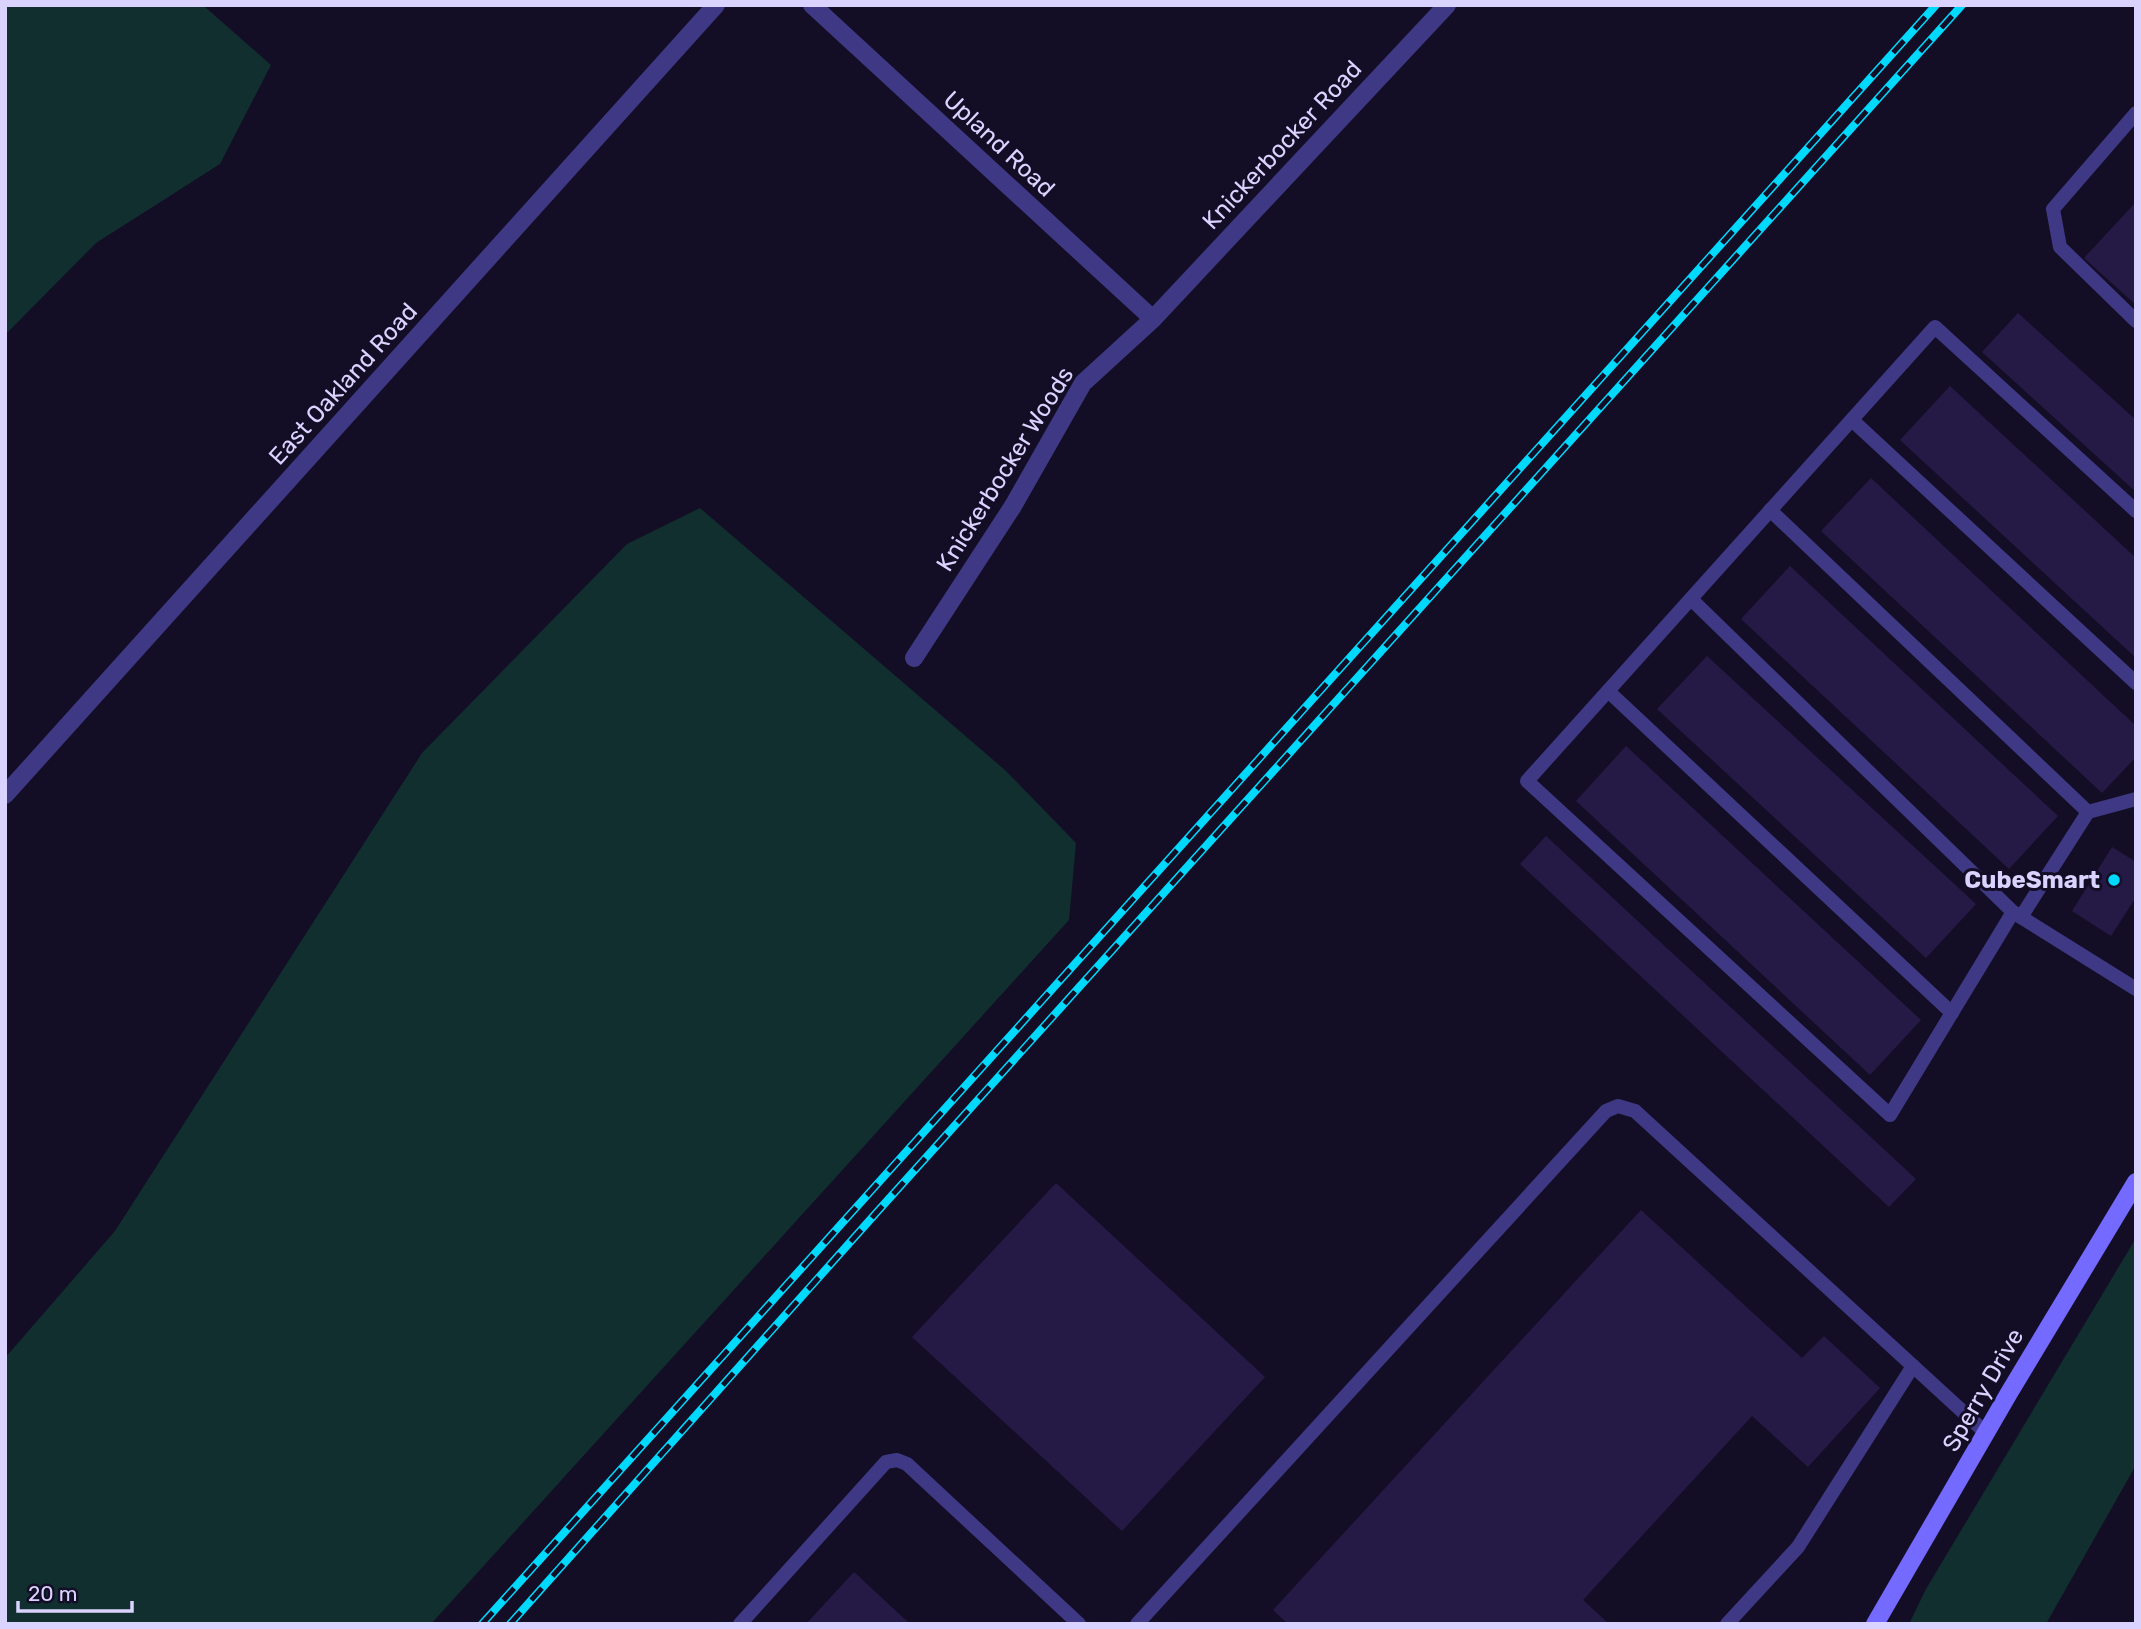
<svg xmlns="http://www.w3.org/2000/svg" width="2141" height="1629" font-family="Rubik,sans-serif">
	<rect width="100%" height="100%" fill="#130e25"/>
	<!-- green -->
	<g fill="#112f2f">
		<polygon points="5,5 199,5 205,7 271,65 220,164 96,243 5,335"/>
		<polygon points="700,508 1005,770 1076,843 1069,920 431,1624 5,1624 5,1358 115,1231 422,753 627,544"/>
		<polygon points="2136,1238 2136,1465 2046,1624 1909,1624 1926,1589"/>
	</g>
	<!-- building -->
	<g fill="#251a46">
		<polygon points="2136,202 2136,305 2084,258"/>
		<polygon points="2018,313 2136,420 2136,492 1982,352"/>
		<polygon points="1950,386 2136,558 2136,658 1900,440"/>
		<polygon points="1871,478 2136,726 2136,757 2102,793 1821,531"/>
		<polygon points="1790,566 2058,816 2009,869 1741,619"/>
		<polygon points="1707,656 1976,904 1926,958 1657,709"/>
		<polygon points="1626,746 1921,1020 1870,1075 1576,801"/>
		<polygon points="1546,836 1916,1179 1889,1207 1520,864"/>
		<polygon points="2112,847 2136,862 2136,897 2111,936 2072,911"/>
		<polygon points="1056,1183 1265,1377 1122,1531 912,1337"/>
		<polygon points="1641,1210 1802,1358 1824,1336 1880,1388 1808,1467 1752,1416 1583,1600 1609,1624 1288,1624 1273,1610"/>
		<polygon points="854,1572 910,1624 806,1624"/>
	</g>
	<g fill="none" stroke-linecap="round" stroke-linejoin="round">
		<!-- lane -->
		<g stroke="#3f3985" stroke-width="14">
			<polyline points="2136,113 2053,209 2060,247 2136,321"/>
			<polyline points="1852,420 2136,683"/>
			<polyline points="1770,510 2088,812"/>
			<polyline points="2136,511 1935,327 1527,781 1890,1115 2013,912 2136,989"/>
			<polyline points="1691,599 2013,912"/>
			<polyline points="1608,691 1952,1013"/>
			<polyline points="2021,917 2088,812 2136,799"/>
			<polyline points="740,1624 886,1462 897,1460 907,1464 1079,1624"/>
			<polyline points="1137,1624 1606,1111 1618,1106 1635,1111 1986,1433"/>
			<polyline points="1727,1624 1798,1547 1913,1366"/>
		</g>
		<!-- street -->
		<g stroke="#3f3985" stroke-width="18">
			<polyline points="812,5 1153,319"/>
			<polyline points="914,658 1013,506 1083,383 1153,319 1447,5"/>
			<polyline points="5,795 716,5"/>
		</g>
		<!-- secondary -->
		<polyline stroke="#746aff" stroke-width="18" points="1875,1624 2009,1393 2136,1182"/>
		<!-- rail casing -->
		<g stroke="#00d9fe" stroke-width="8">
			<g id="rail">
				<polyline points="482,1624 1936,5"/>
				<polyline points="510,1624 877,1212 1962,5"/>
			</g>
		</g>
		<!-- rail -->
		<use href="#rail" stroke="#130e25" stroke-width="5" stroke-dasharray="16" stroke-linecap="butt"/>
	</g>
	<!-- markers -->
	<circle fill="#00d9fe" stroke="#130e25" stroke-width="2.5" cx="2114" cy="880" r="7"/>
	<g text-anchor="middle" stroke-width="6" stroke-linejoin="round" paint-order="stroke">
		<!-- street labels -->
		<g font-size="24" fill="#dad3ff" stroke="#130e25">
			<text transform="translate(999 144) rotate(43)" y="8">Upland Road</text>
			<text transform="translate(1282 145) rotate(-47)" y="8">Knickerbocker Road</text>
			<text transform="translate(343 384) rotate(-48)" y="8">East Oakland Road</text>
			<text transform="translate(1005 469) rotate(-58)" y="8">Knickerbocker Woods</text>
			<text transform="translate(1983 1390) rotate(-60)" y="8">Sperry Drive</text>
		</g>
		<!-- poi labels -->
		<g font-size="24" font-weight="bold" fill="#dad3ff" stroke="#130e25" text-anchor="end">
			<text x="2100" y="888">CubeSmart</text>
		</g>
	</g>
	<!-- border -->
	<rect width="2141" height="1629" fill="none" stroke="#dad3ff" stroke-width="14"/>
	<!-- scale -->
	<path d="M18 1601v10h114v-10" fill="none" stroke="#dad3ff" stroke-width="3.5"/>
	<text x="28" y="1601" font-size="21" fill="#dad3ff" stroke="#130e25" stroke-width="5" paint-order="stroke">20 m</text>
</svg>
